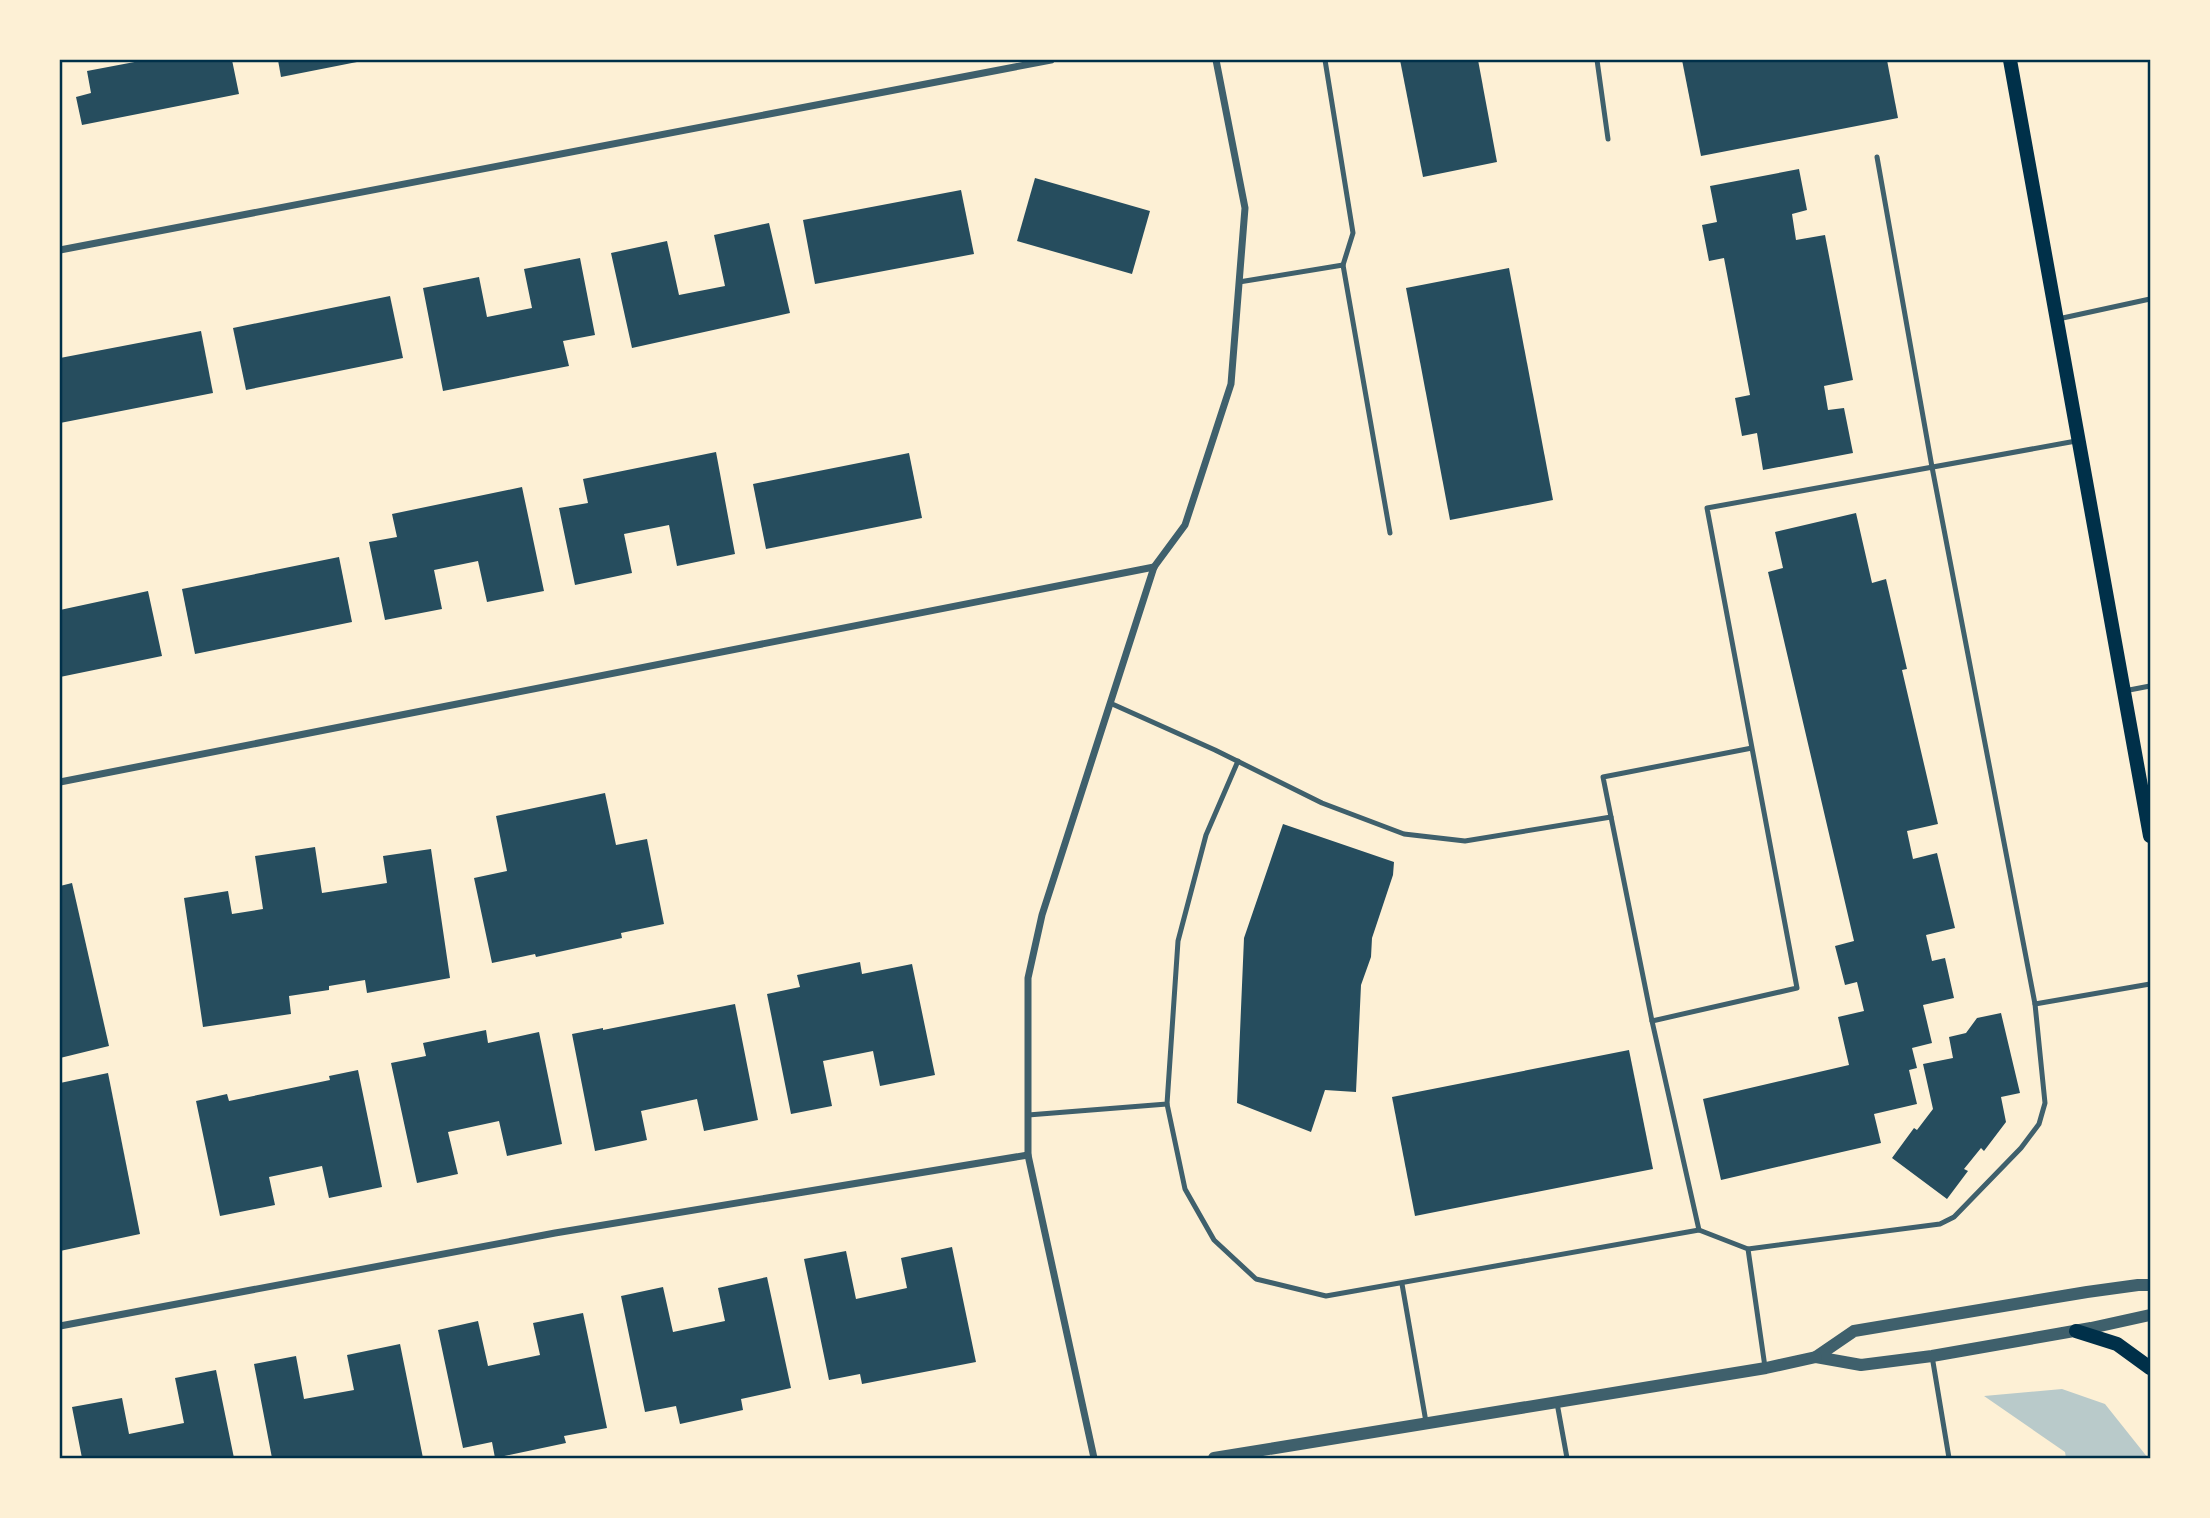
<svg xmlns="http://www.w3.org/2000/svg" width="2210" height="1518" font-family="'Sofia Sans Condensed',sans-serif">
	<rect width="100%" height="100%" fill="#fdf0d5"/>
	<!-- green -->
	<polygon fill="#b9caca" points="2062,1389 2105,1404 2148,1458 2066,1458 2065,1452 1984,1396"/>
	<!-- building -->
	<g fill="#264d5e">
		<polygon points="145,60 232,60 239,94 82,125 76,97 91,93 87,71"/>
		<polygon points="278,60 362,60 362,61 281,77"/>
		<polygon points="1400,60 1478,60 1497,162 1423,177"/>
		<polygon points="1682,60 1887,60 1898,118 1701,156"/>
		<polygon points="1799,169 1807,210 1792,214 1796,240 1825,235 1853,380 1824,386 1828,410 1844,408 1853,453 1763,470 1757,433 1742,436 1735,398 1750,395 1724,258 1709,261 1702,225 1717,222 1710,186"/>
		<polygon points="1035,178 1150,211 1132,274 1017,241"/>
		<polygon points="961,190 974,254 815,284 803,220"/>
		<polygon points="769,223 790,313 632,348 611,253 667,241 679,295 725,286 714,235"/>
		<polygon points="580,258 595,335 563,341 569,366 443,391 423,288 479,277 487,317 532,308 524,269"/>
		<polygon points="1509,268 1553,500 1450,520 1406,288"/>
		<polygon points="390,296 403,358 246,390 233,328"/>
		<polygon points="201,331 213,393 60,423 60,358"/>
		<polygon points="716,452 735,554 677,566 669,525 624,534 632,573 575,585 559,508 588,503 583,479"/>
		<polygon points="909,453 922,518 766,549 753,484"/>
		<polygon points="522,487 544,591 487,602 478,561 434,570 442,609 385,620 369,542 397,537 392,514"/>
		<polygon points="1856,513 1872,583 1886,579 1907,669 1902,670 1938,824 1907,831 1913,859 1937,853 1955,928 1926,935 1932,961 1945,958 1954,998 1923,1005 1932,1043 1912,1048 1917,1068 1909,1070 1917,1104 1874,1114 1881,1143 1721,1180 1703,1099 1849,1065 1838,1017 1864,1011 1857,982 1845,985 1835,946 1854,941 1768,572 1783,568 1775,532"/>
		<polygon points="339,557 352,622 195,654 182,589"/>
		<polygon points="148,591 162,656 60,677 60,610"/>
		<polygon points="605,793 616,845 647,839 664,924 621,933 622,938 536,957 535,954 492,963 474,878 507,871 496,816"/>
		<polygon points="1283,824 1394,862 1393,875 1372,938 1371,957 1361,985 1356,1092 1325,1090 1311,1132 1237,1103 1244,938"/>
		<polygon points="315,847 322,893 387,883 383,856 431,849 450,978 367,993 365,980 329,986 329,990 289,996 291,1014 203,1027 184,898 228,891 232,914 263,909 255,856"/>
		<polygon points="72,883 109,1046 60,1058 60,886"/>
		<polygon points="860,962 862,974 912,964 935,1075 880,1086 873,1051 823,1061 832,1106 791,1114 767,994 800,987 797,975"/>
		<polygon points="735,1004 758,1120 704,1131 697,1099 641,1111 647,1140 595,1151 572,1034 603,1028 603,1030"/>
		<polygon points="2001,1013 2020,1093 2001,1097 2006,1122 1984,1151 1981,1148 1964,1169 1968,1171 1947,1199 1892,1158 1914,1128 1917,1130 1933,1109 1923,1064 1953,1058 1949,1037 1966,1033 1977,1018"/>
		<polygon points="486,1030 488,1043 539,1032 562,1144 507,1156 499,1121 448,1132 458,1174 417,1183 391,1063 426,1056 423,1043"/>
		<polygon points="1629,1050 1653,1169 1415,1216 1392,1097"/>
		<polygon points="358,1070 382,1187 329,1198 322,1166 269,1177 275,1205 220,1216 196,1101 227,1094 229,1101 330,1080 329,1076"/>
		<polygon points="108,1073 140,1234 60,1251 60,1083"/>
		<polygon points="952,1247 976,1362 862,1384 860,1374 829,1380 804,1259 846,1251 856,1299 907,1288 901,1258"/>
		<polygon points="767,1277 791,1388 741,1399 743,1410 680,1424 676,1406 645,1412 621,1296 663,1287 673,1332 725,1321 718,1288"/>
		<polygon points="583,1313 607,1428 564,1436 566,1443 495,1458 492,1442 463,1448 438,1330 478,1321 488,1366 540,1355 533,1323"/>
		<polygon points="400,1344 423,1458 272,1458 254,1364 296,1356 304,1399 354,1390 347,1355"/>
		<polygon points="216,1370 234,1458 82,1458 72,1407 122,1398 129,1434 184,1423 175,1378"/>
	</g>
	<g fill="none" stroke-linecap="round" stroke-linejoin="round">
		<!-- service -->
		<g stroke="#3f606c" stroke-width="5">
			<polyline points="1325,60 1353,233 1343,265"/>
			<polyline points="1597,60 1608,139"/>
			<polyline points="1877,157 1932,467 2035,1004 2150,984"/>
			<polyline points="1239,282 1343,265 1390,533"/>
			<polyline points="2058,319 2150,299"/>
			<polyline points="2124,691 2150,686"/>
			<polyline points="1110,703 1215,750 1322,803 1404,834 1465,841 1611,817"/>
			<polyline points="1752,748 1603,777 1652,1021 1797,988 1707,508 2076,441"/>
			<polyline points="1167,1104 1185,1189 1214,1240 1256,1279 1326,1296 1699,1230 1652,1021"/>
			<polyline points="1028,1115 1167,1104 1178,941 1206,835 1238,761"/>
			<polyline points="1699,1230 1748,1249 1765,1367"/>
			<polyline points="1748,1249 1940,1224 1954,1217 2021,1148 2039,1124 2045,1103 2035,1004"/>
			<polyline points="1402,1284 1426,1422"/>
			<polyline points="1932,1356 1949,1458"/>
			<polyline points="1557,1403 1567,1458"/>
		</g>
		<!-- minor -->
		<g stroke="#3f606c" stroke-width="7">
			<polyline points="60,250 1051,60"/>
			<polyline points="60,782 1154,567"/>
			<polyline points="60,1326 555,1233 1028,1155"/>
			<polyline points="1094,1458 1028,1155 1028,978 1042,915 1154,567 1185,525 1231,384 1245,208 1216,60"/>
		</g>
		<!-- tertiary -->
		<g stroke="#3f606c" stroke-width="12">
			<polyline points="2150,1285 2138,1285 2087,1292 1854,1331 1816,1357 1861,1365 1932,1356 2091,1328 2150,1315"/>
			<polyline points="1214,1458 1766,1368 1816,1357"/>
		</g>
		<!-- secondary -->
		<g stroke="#003049" stroke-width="14">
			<polyline points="2010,60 2150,836"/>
			<polyline points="2076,1331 2117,1344 2150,1368"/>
		</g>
	</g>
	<!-- border -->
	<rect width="2210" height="1518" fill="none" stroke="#fdf0d5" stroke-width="122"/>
	<rect x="61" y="61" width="2088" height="1396" fill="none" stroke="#003049" stroke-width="2.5"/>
</svg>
